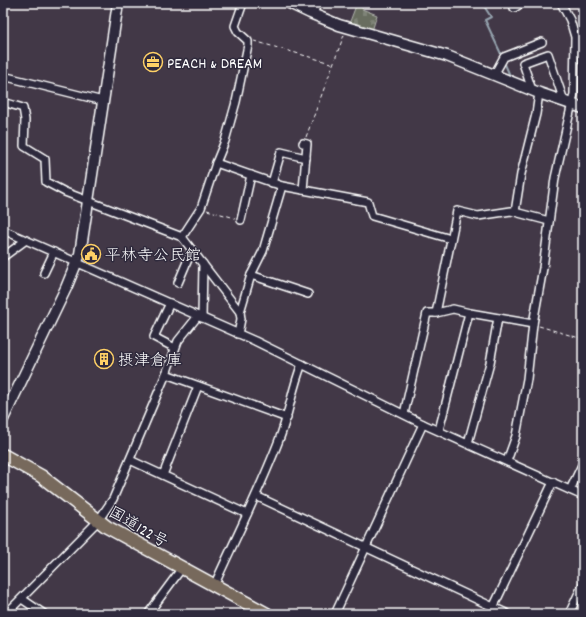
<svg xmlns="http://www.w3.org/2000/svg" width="586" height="617" font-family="Dekko,'Klee One',sans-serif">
	<defs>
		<pattern id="cemetery-stones" width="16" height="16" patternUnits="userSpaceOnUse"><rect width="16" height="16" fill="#676d5f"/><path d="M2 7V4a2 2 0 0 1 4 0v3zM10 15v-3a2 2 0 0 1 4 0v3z" fill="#7e8377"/></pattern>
	</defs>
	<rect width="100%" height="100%" fill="#423847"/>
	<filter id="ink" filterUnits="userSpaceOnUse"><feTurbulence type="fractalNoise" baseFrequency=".025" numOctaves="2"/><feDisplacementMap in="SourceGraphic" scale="8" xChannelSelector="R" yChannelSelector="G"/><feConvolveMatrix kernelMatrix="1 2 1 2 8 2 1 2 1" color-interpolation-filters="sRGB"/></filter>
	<g filter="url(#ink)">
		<!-- cemetery -->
		<polygon fill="url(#cemetery-stones)" stroke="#b3b6af" points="357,3 364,3 362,9 377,15 372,31 349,24"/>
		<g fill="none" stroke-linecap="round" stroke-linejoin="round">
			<!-- stream -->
			<g stroke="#96a4af" stroke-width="2">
				<polyline points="482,3 491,17 485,20 502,56"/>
				<polyline points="504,62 511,78"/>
			</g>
			<!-- street casing -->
			<g stroke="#fff" stroke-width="10">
				<g id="street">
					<polyline points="514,8 522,3"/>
					<polyline points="313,15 317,3"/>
					<polyline points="494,75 504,57 542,42"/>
					<polyline points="3,76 103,101"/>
					<polyline points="532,90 523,63 548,54 564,101"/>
					<polyline points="3,102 23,108 25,120 24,146 45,159 46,182 65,192 182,237 240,312"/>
					<polyline points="216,163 282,186 368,202 372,216 451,239"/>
					<polyline points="272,183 281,152 306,158"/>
					<polyline points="303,190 307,144 303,143"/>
					<polyline points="515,212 521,174 536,114 539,93"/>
					<polyline points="241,220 251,175"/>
					<polyline points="3,230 255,341 423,424 583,496"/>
					<polyline points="182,237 201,208 216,163 225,141 236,102 248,45 248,41 238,32 235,26 243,3"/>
					<polyline points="3,257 26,240"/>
					<polyline points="44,273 54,252"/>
					<polyline points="251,275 308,294"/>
					<polyline points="178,283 192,250"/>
					<polyline points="170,303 154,337 175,348"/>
					<polyline points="436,313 457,211 478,216 511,211 549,221"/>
					<polyline points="202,318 203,264"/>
					<polyline points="238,334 241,319 240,312 251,275 263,251 282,186"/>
					<polyline points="166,374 287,418"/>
					<polyline points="404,414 427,313 436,313 453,309 470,313 533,324"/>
					<polyline points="439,430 469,313"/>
					<polyline points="468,443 490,363 498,318"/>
					<polyline points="130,460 247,514"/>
					<polyline points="507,461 516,436 527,379 533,324 543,268 555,178 574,94 575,37 570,20 561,3"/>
					<polyline points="163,475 198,386"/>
					<polyline points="570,490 583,463"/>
					<polyline points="256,496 508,614"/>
					<path d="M214,586C236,537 260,490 279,440C289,415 292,388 302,364"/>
					<polyline points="22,599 44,614"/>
					<polyline points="6,614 98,521 113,499 166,374 178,341 198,316"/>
					<polyline points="148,614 182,568"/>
					<polyline points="335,614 423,424"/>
					<polyline points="490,614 553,482"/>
					<polyline points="569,614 583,584"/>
				</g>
			</g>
			<!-- secondary casing -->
			<g stroke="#fff" stroke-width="13">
				<g id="secondary">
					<polyline points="289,3 310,13 339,25 447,56 539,93 583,108"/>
					<polyline points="3,419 66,288 80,254 118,3"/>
				</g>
			</g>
			<!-- highway casing -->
			<g stroke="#fff" stroke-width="15">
				<polyline id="highway" points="3,455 41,476 107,527 267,614"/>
			</g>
			<!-- path -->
			<g stroke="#fff" stroke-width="1" stroke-dasharray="4 3" stroke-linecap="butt">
				<polyline points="254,41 334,64"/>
				<polyline points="306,137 344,35"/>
				<polyline points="207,210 235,218"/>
				<polyline points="539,326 576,337 583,338"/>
			</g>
			<!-- street -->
			<use href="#street" stroke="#2f2a3d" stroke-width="7"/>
			<!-- secondary -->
			<use href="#secondary" stroke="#2f2a3d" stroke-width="10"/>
			<!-- highway -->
			<use href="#highway" stroke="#77695c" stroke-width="12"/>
		</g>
	</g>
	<!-- icons -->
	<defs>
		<g id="office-ring" transform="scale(1)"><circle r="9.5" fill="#2f2a3d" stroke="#ffd166" stroke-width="1.5"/><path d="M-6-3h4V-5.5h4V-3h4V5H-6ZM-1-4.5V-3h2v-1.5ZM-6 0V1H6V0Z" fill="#ffd166"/></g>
		<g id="civic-ring" transform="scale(1)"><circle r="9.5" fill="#2f2a3d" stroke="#ffd166" stroke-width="1.5"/><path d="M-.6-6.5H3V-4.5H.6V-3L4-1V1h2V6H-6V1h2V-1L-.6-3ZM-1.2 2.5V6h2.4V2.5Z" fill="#ffd166"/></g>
		<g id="building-ring" transform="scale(1)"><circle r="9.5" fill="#2f2a3d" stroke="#ffd166" stroke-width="1.5"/><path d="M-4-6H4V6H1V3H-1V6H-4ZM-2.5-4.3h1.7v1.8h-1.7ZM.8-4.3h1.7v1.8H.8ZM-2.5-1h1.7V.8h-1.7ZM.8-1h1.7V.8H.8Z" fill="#ffd166"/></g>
	</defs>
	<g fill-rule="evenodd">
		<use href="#office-ring" x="153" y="62"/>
		<use href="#civic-ring" x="91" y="254"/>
		<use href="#building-ring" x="104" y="359"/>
	</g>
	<g text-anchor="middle" stroke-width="3" stroke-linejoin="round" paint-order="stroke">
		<!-- poi labels -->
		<g font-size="16" fill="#fff" stroke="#2f2a3d" text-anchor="start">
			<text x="167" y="68">PEACH &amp; DREAM</text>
			<text x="105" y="260">平林寺公民館</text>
			<text x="118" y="365">摂津倉庫</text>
		</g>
		<!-- street labels -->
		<g font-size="16" fill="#fff" stroke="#2f2a3d">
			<text transform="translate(139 526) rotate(30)" y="6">国道122号</text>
		</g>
	</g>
	<!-- margin -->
	<rect width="586" height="617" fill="none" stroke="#2f2a3d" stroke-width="16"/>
	<rect x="8" y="8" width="570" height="601" fill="none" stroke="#fff" stroke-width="1.5" filter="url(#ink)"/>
</svg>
